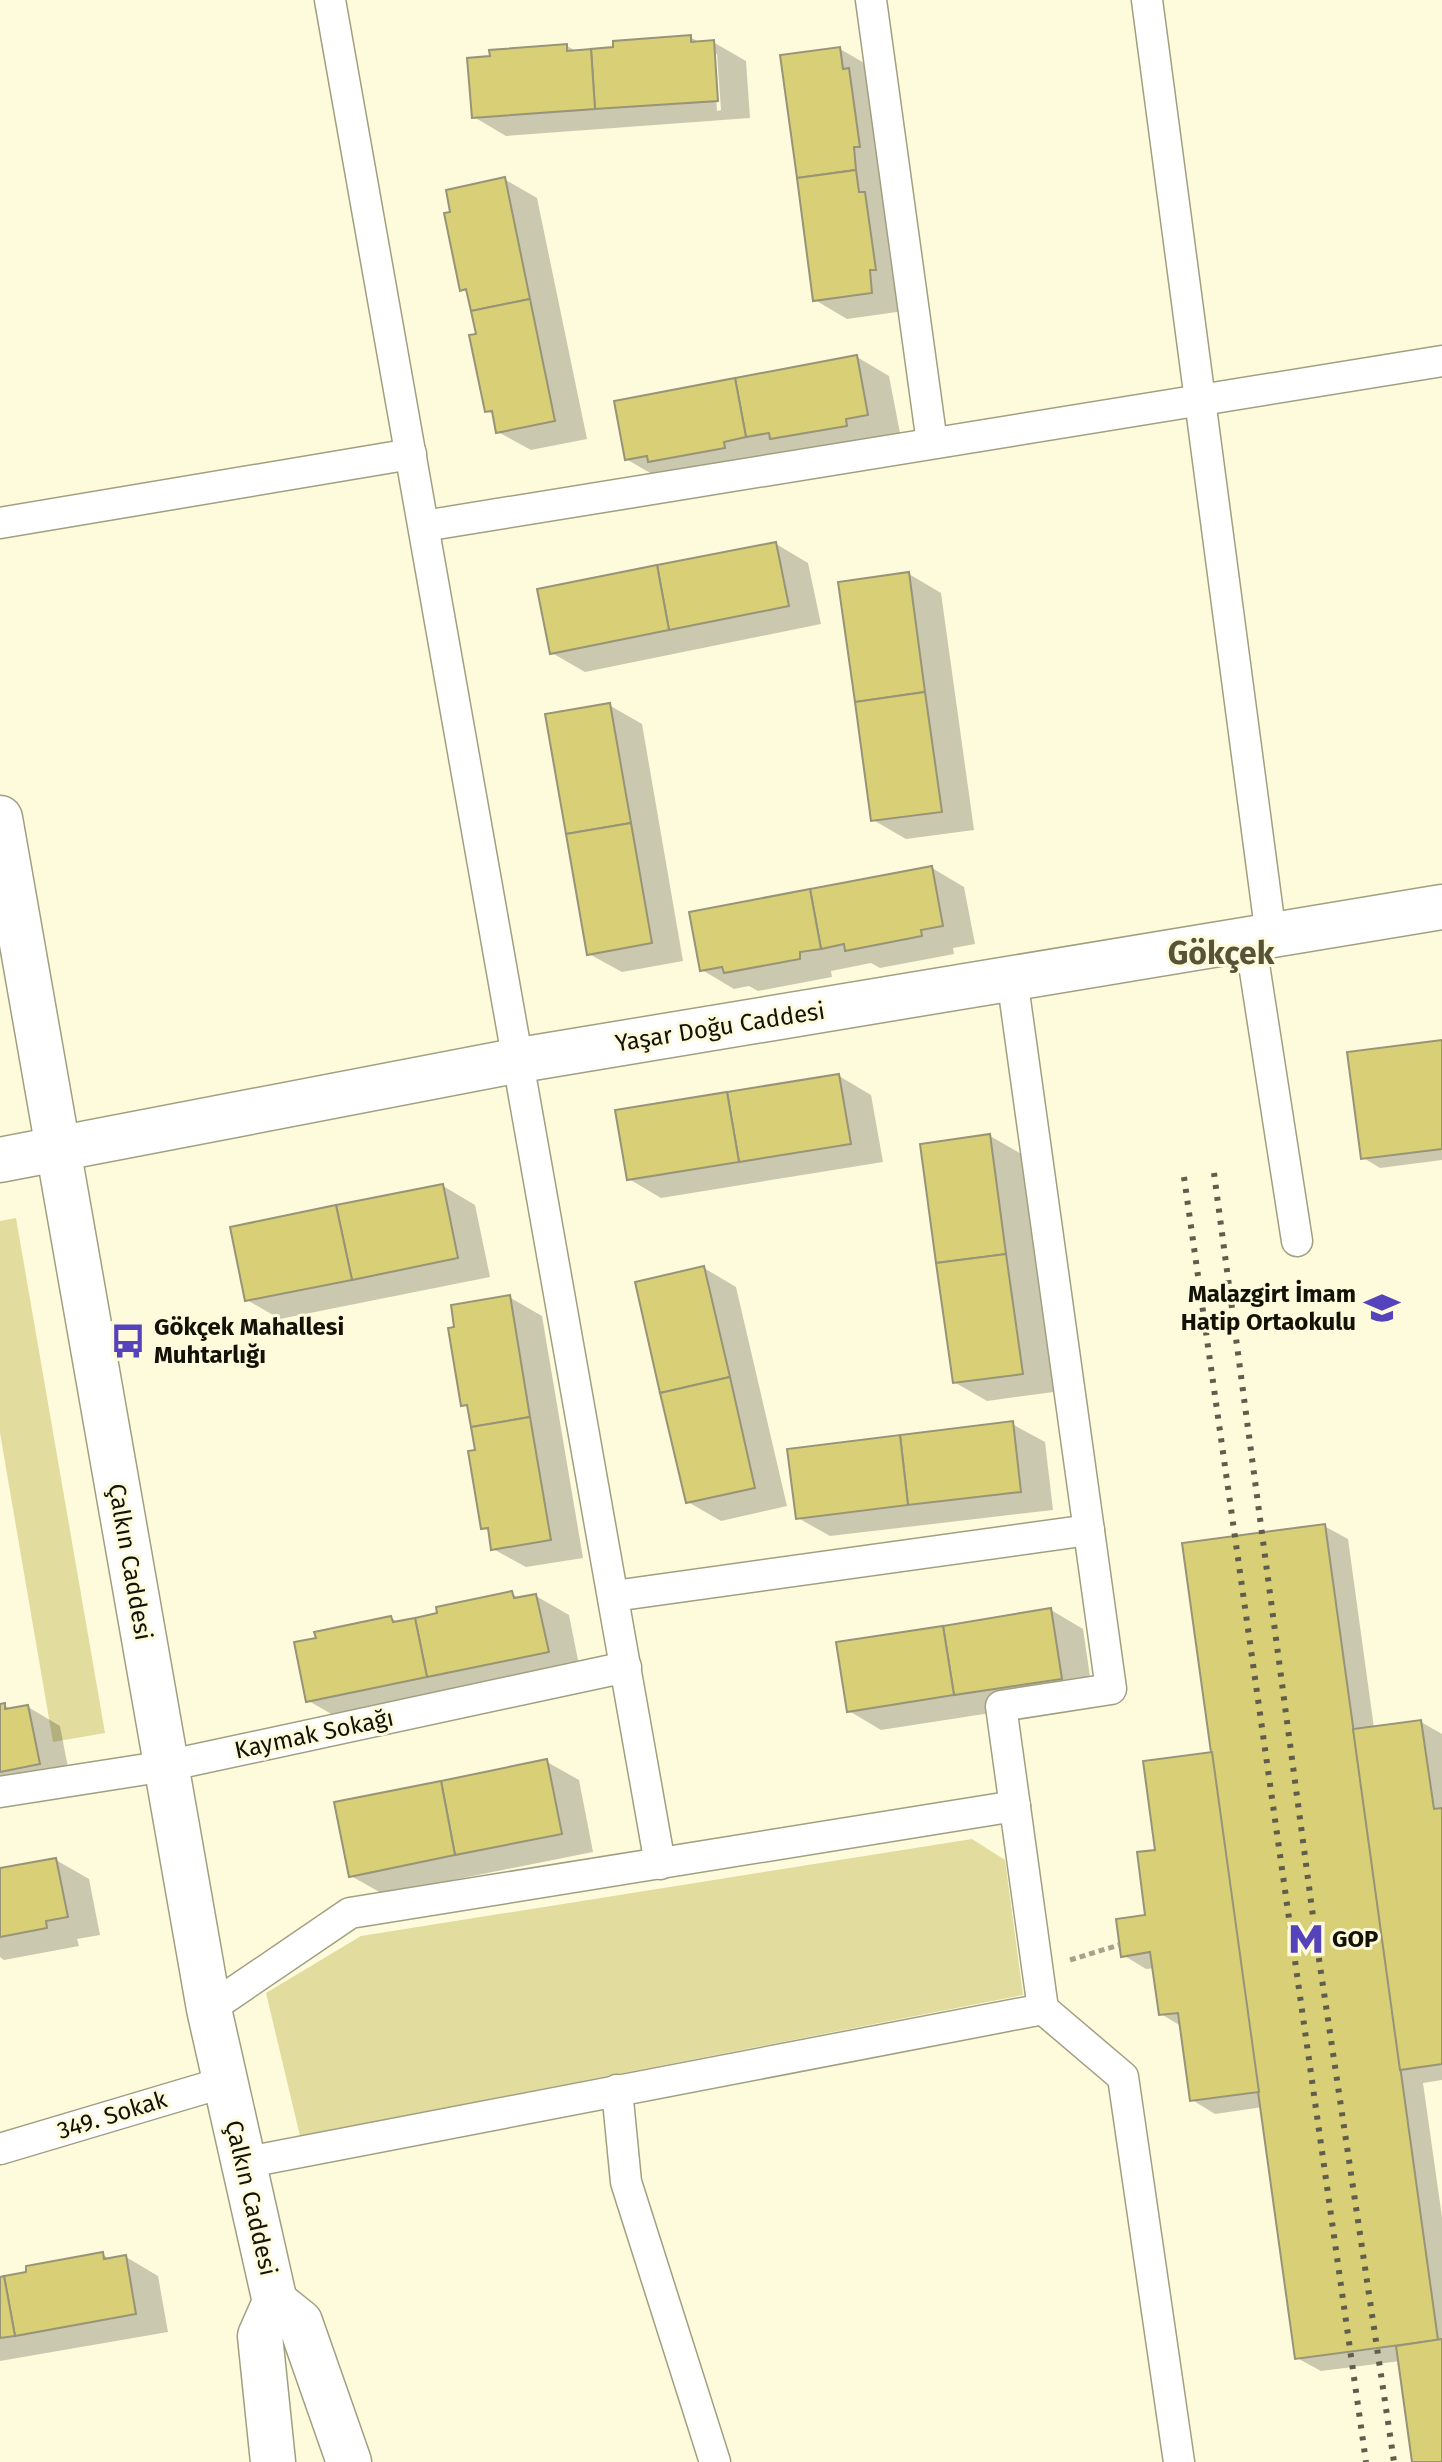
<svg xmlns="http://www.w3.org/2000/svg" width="1442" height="2462" font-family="'Fira Sans',sans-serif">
	<rect width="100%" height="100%" fill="#fefbdc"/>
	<!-- green -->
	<g fill="#e2dc9e">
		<polygon points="16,1218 105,1733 53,1742 0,1433 0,1221"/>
		<polygon points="972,1839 1005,1860 1023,1995 300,2136 266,1993 361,1936"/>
	</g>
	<!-- shadow -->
	<g fill="#0003" fill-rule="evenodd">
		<path d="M690,37L701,43L713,42L746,61L750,118L506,136L474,117L492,58L567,46L578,52ZM713,54H717L721,110L717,111Z"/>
		<polygon points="840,49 873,68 904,311 847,319 815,300"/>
		<polygon points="504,179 537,198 587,439 531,450 498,432 495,415 487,411 478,336 469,294 462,289"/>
		<polygon points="857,357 889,376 900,433 877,437 879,444 659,478 626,459"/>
		<polygon points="776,544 808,563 821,624 585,672 552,653"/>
		<polygon points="909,574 941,593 974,830 906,839 873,820"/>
		<polygon points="609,705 642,724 683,961 622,972 589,954"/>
		<polygon points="932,868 964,887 975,944 953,948 954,954 880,968 871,963 831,971 832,977 758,991 749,986 734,989 702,970"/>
		<polygon points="1442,1042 1442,1160 1380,1168 1362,1157"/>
		<polygon points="839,1076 871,1095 883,1162 661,1198 629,1179"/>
		<polygon points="990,1136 1023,1155 1054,1392 987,1401 954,1382"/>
		<polygon points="443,1186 475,1205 490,1277 280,1319 247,1300"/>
		<polygon points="704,1268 736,1287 787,1506 721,1521 688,1502"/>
		<polygon points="509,1297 542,1316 583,1558 526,1567 493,1549 490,1532 483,1527 477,1451 470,1409 463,1404"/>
		<polygon points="1012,1424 1045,1442 1053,1510 830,1536 798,1518"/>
		<polygon points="1324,1526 1348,1539 1374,1728 1421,1722 1442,1734 1442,2080 1423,2083 1442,2217 1442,2462 1414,2462 1400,2361 1321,2371 1297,2358 1263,2107 1215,2114 1192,2100 1181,2026 1161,2014 1155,1968 1146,1969 1123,1955 1147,1917 1214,1753"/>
		<polygon points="512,1594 521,1599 536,1596 569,1615 580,1670 340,1719 307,1700 391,1618 399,1623"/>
		<polygon points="1051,1610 1083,1629 1093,1697 881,1730 849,1711"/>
		<polygon points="4,1705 13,1710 28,1707 60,1726 71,1783 0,1797 0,1706"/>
		<polygon points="547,1762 579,1780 593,1852 383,1894 351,1876"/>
		<polygon points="56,1860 89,1879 100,1935 77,1939 79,1946 4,1960 0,1957 0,1870"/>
		<polygon points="102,2254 111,2260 126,2257 158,2276 168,2332 0,2361 0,2279"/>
	</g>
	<!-- building -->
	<g fill="#d8cf76" stroke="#979478" stroke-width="2">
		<polygon points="691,35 691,42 714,40 718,101 595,109 591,49 613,47 613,41"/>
		<polygon points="567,44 567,51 591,49 595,109 472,118 467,58 490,56 489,50"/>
		<polygon points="840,47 843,69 849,68 860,147 854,147 856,170 797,178 780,55"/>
		<polygon points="856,170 859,192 865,192 876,270 870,270 872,293 813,301 797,178"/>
		<polygon points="505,177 530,299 471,311 466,289 460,291 444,213 450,212 446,190"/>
		<polygon points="530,299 555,421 496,433 492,411 485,412 469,335 476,334 471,311"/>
		<polygon points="857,355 868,415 846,419 847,426 770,439 769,433 746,437 735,378"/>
		<polygon points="735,378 746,437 724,442 725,448 648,462 647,456 625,460 614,401"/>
		<polygon points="776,542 789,606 669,630 657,565"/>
		<polygon points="657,565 669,630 550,654 537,589"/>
		<polygon points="909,572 925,692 855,702 838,582"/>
		<polygon points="925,692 942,812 871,821 855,702"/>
		<polygon points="610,703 631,823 566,834 545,714"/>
		<polygon points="631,823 652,943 587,955 566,834"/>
		<polygon points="932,866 943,926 921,930 922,936 845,951 844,944 821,949 810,889"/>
		<polygon points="810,889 821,949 800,952 800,959 724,973 722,967 700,971 689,912"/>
		<polygon points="1442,1040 1442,1149 1361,1159 1347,1052"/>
		<polygon points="839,1074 851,1144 739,1162 727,1092"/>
		<polygon points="727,1092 739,1162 627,1180 615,1110"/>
		<polygon points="990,1134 1006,1254 936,1263 920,1144"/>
		<polygon points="443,1184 458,1258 352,1280 336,1205"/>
		<polygon points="336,1205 352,1280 245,1301 230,1227"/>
		<polygon points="1006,1254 1023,1374 953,1383 936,1263"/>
		<polygon points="704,1266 730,1377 660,1393 635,1282"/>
		<polygon points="510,1295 530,1417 471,1427 467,1405 461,1406 448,1328 454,1327 451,1305"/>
		<polygon points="730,1377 755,1488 686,1503 660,1393"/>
		<polygon points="530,1417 551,1540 491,1550 488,1528 481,1529 468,1451 475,1450 471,1427"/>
		<polygon points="1013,1421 1021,1492 908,1505 900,1435"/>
		<polygon points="900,1435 908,1505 796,1519 787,1449"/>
		<polygon points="1325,1524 1438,2340 1295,2359 1182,1543"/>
		<polygon points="512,1591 514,1598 536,1594 549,1652 427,1677 415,1618 437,1613 436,1607"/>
		<polygon points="1051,1608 1062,1679 954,1695 943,1626"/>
		<polygon points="391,1616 393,1622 415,1618 427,1677 306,1702 294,1642 316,1638 314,1632"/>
		<polygon points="943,1626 954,1695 847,1712 836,1642"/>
		<polygon points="5,1703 5,1709 28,1705 40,1764 0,1772 0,1704"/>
		<polygon points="1421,1720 1434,1809 1442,1808 1442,2064 1400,2070 1353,1729"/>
		<polygon points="1212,1752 1259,2092 1190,2101 1178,2013 1159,2015 1150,1952 1121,1957 1116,1919 1145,1915 1137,1852 1155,1850 1143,1761"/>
		<polygon points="547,1759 562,1834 455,1855 441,1781"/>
		<polygon points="441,1781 455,1855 349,1877 334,1802"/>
		<polygon points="56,1858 68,1917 46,1921 47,1928 0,1937 0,1868"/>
		<polygon points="103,2252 104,2259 126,2255 136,2314 15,2336 4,2276 26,2272 26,2266"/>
		<polygon points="4,2276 15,2336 0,2338 0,2277"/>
		<polygon points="1442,2339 1442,2462 1412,2462 1396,2346"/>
	</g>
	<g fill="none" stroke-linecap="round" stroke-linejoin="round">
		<!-- street casing -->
		<g stroke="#a19f82" stroke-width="33">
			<g id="street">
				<polyline points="330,0 660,1864"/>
				<polyline points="871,0 932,443"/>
				<polyline points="1147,0 1271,936"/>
				<polyline points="0,523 411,454"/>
				<polyline points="424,526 1442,361"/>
				<polyline points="1250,939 1297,1241"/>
				<polyline points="1012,978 1111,1689 1001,1706 1043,2009 1123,2077 1179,2462"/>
				<polyline points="614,1596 1089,1530"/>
				<polyline points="0,1792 166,1766 626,1667"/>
				<polyline points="209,2009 350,1913 1015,1806"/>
				<polyline points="617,2090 626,2182 715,2462"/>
				<polyline points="0,2149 225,2082"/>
				<polyline points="243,2163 1043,2009"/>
			</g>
		</g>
		<!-- secondary casing -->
		<g stroke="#a19f82" stroke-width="47">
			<g id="secondary">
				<polyline points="0,818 209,2009 275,2302 260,2336 273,2462"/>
				<polyline points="0,1160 520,1060 1442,907"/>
				<polyline points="275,2302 300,2322 349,2462"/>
			</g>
		</g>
		<!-- path -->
		<polyline stroke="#a6a38c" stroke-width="5" stroke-dasharray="6 4" stroke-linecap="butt" points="1070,1960 1119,1945"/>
		<!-- street -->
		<use href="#street" stroke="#fff" stroke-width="30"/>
		<!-- secondary -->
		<use href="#secondary" stroke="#fff" stroke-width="44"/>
		<!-- rail -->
		<g stroke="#5f5d4c" stroke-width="6" stroke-dasharray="4 8" stroke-linecap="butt">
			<polyline points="1214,1173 1316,1939 1394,2462"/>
			<polyline points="1184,1177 1366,2462"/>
		</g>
	</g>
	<!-- icons -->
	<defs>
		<g id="school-bare" transform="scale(2.76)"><path d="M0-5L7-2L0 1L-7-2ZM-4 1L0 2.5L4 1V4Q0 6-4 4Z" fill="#5443bb" stroke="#fefbdc" stroke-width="2.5" paint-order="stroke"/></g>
		<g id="bus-bare" transform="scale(2.76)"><path d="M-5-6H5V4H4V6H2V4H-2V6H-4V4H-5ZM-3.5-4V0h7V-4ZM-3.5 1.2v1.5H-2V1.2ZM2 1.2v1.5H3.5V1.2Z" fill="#5443bb" stroke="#fefbdc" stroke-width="2.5" paint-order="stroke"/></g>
		<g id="metro-bare" transform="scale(2.76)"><path d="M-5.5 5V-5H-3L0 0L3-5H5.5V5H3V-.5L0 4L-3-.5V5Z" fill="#5443bb" stroke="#fefbdc" stroke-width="2.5" paint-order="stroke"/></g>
	</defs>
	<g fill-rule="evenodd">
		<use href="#school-bare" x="1382" y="1308"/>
		<use href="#bus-bare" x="128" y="1341"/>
		<use href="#metro-bare" x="1306" y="1939"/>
	</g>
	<g text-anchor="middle" stroke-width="6" stroke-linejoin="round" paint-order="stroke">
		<!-- street labels -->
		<g font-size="24" fill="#131207" stroke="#fefbdc">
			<text transform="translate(720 1027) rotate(-9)" y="8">Yaşar Doğu Caddesi</text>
			<text transform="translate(130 1562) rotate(80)" y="8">Çalkın Caddesi</text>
			<text transform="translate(314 1734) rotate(-12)" y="8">Kaymak Sokağı</text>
			<text transform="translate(112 2115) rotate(-17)" y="8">349. Sokak</text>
			<text transform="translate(251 2198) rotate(77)" y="8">Çalkın Caddesi</text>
		</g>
		<!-- poi labels -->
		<g font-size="24" font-weight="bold" fill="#131207" stroke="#fefbdc" text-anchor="start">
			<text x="1356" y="1302" text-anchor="end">Malazgirt İmam<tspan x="1356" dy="28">Hatip Ortaokulu</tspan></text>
			<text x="154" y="1335">Gökçek Mahallesi<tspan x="154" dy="28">Muhtarlığı</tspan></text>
			<text x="1332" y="1947">GOP</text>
		</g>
		<!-- district labels -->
		<g font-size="32" font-weight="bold" fill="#565339" stroke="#fefbdc">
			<text x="1221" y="964">Gökçek</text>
		</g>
	</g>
</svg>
